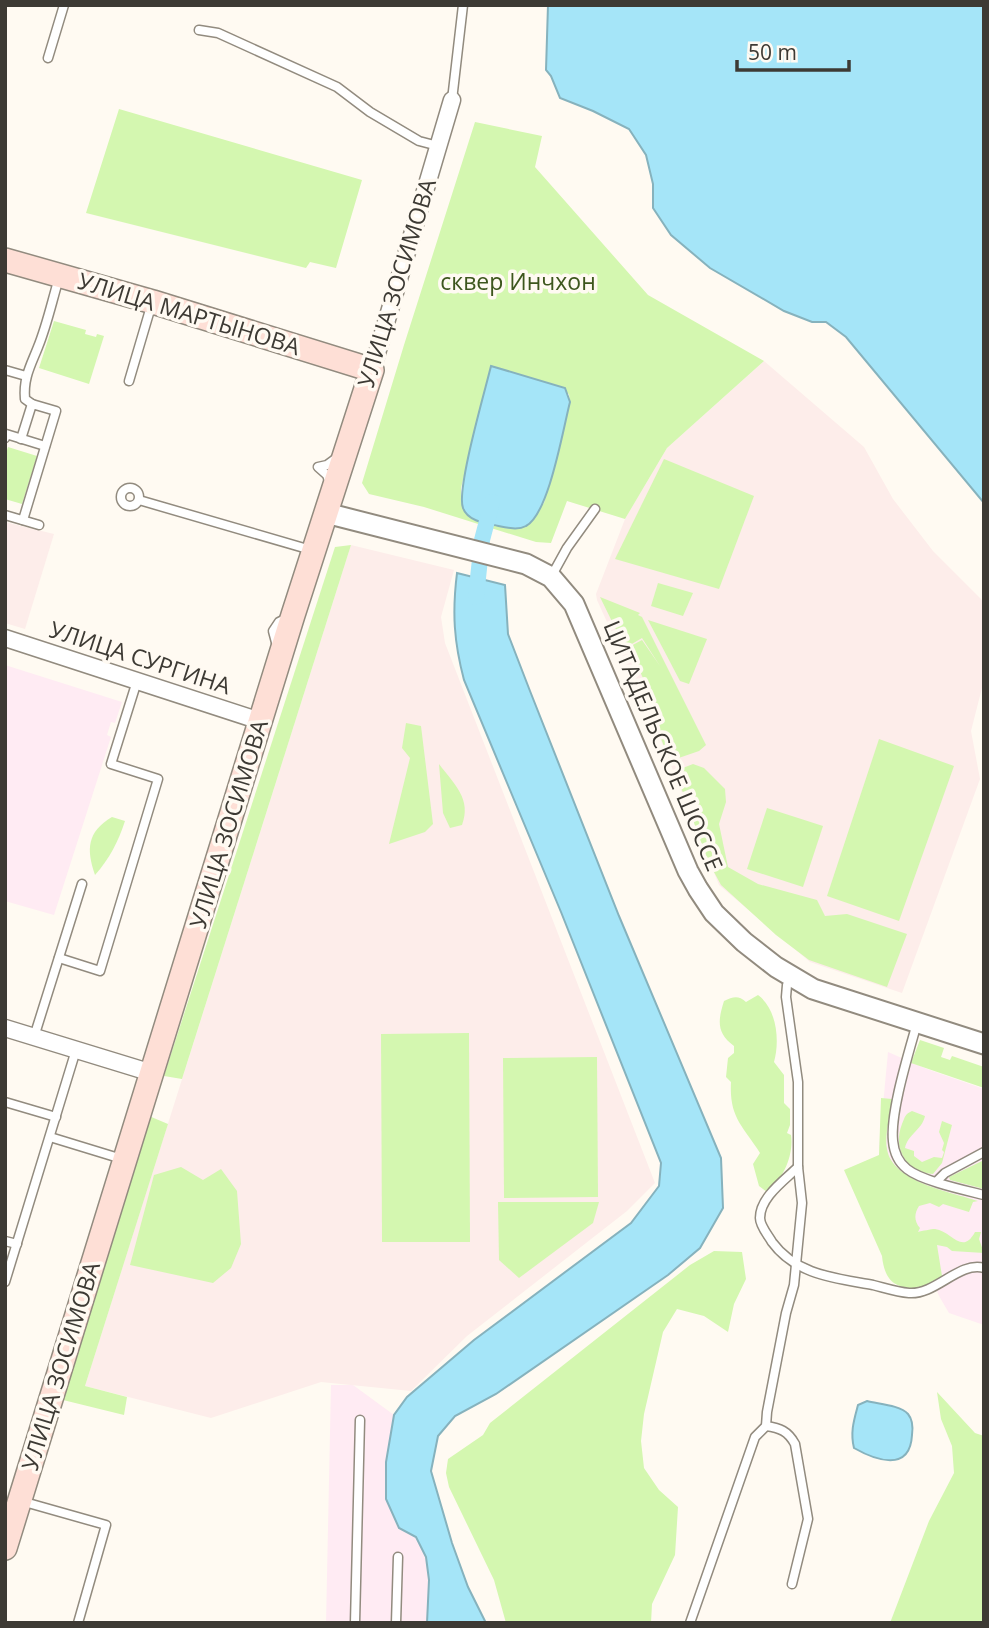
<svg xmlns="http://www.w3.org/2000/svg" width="989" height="1628" font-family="'Open Sans',sans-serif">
	<rect width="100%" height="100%" fill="#fffaf2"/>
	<!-- industrial -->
	<g fill="#ffebf3">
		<polygon points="5,665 122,702 115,723 111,722 107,735 111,737 54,915 5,901"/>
		<polygon points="888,1052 927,1069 984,1089 984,1325 949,1313 939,1296 879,1148"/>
		<polygon points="331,1385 353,1385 394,1415 386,1462 399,1528 416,1537 426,1557 429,1580 427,1623 326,1623"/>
	</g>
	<!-- education -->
	<g fill="#fdedea">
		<polygon points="764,361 864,447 893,499 933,551 981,599 984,604 984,680 971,731 980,779 902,993 810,962 719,885 662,743 597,600 596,594 625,519 667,448"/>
		<polygon points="5,522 54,534 25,629 5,623"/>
		<polygon points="351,545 454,570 441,617 445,643 655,1183 627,1211 467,1336 411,1391 321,1382 211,1418 85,1386"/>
	</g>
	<!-- green -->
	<g fill="#d4f7b0" fill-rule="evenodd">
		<polygon points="119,109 362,180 336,268 310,262 306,268 86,213"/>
		<path d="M475,122L542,136L535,167L648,295L764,361L667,448L625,519L567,501L551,543L536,542L424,507L369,494L362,483L404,345ZM491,367L569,394L570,402L544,503L516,529L471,518L461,498V488Z"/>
		<polygon points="54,321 86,330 85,334 96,337 97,334 104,336 89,384 39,368"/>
		<polygon points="8,447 37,456 22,504 5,499 5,457"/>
		<polygon points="664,459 754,496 719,589 615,559"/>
		<polygon points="351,545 182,1079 164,1076 335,547"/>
		<polygon points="658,583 693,593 683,616 651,606"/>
		<polygon points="600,597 640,613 638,615 642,617 706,745 699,751 670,761 645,699 651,696 629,647 642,640 660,666 642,638 625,648"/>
		<polygon points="648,620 707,639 689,684 680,681"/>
		<polygon points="406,723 421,726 433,824 425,832 389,844 410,758 402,748"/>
		<polygon points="879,739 954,766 899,921 827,896"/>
		<path d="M439,764C454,784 472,799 462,825L450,828L443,813Z"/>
		<polygon points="693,764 704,768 725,789 726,802 719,824 728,867 758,884 817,900 825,916 847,914 907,934 887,987 809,960 776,935 721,885 708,861 675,771"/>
		<polygon points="767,808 823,826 803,887 747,869"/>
		<path d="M112,817L125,821C118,842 110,858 95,875C86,849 87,832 112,817Z"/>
		<path d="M758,995C777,1009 780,1041 774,1062L784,1075V1103L790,1109V1125L787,1133L791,1135C794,1155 783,1180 767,1192L759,1186L753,1164L760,1153C743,1126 729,1118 731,1082L726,1077L728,1058L734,1053V1046C716,1033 718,1020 724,1001C733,997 738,995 746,1002Z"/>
		<polygon points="469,1033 470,1242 382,1242 381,1034"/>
		<polygon points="920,1040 944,1048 941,1057 950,1060 952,1056 984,1067 984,1088 911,1063"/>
		<polygon points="597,1057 598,1197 504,1198 503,1058"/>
		<path d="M881,1098L892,1099C891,1113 884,1136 887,1149C892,1182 951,1192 978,1201L973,1202L969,1212L943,1204L939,1207L930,1203L919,1206C914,1214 914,1221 920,1228L918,1232C922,1231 931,1229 935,1229C952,1231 962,1256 975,1232H981L979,1239L984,1253L952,1251L947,1247L937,1245L942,1276L928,1288C900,1290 885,1286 882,1256L844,1170L879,1155Z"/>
		<path d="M912,1111L925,1116C922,1130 908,1134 905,1148L914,1151V1156L922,1162L934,1157L942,1158L944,1152L942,1150L944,1143L939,1132L942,1121L952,1125L942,1163L933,1174C907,1172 892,1149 902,1124C905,1117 905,1114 912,1111Z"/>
		<polygon points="149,1116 168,1124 85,1386 127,1397 124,1415 63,1400"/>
		<polygon points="984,1160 984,1189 950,1180 949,1177"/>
		<polygon points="181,1167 203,1180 221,1169 237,1191 241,1244 231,1268 213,1283 130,1265 154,1175"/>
		<polygon points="498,1202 599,1202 593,1223 519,1278 499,1260"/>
		<polygon points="714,1251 742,1252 746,1279 734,1304 728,1332 704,1316 677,1309 663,1332 644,1414 641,1441 644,1468 659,1490 678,1507 675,1555 652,1604 651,1623 506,1623 494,1580 449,1487 446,1473 448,1459 483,1435 490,1423 690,1265"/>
		<polygon points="937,1392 975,1433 984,1436 984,1623 890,1623 929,1521 954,1473 952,1446 941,1419"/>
	</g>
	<!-- water -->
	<g fill="#a5e5f8" stroke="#86b2bd" stroke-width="2">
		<polygon points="548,5 984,5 984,503 846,337 826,322 812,322 784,311 710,268 671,235 653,208 653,184 646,155 629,129 593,111 560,98 551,76 546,70"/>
		<path d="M491,366L565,388L570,402C563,429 549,514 526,526C517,531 504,527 494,525C483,523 467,520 463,508C456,490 485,391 491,366Z"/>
		<path d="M457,573L505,585L508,634L530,691L619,916L721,1158L723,1208L700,1248L668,1275L496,1394L455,1416L438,1436L431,1471L452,1543L468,1587L486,1623H427L429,1580L426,1557L416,1537L399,1528L386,1499V1462L394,1415L407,1397L474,1340L631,1223L659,1186L661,1163L561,912L464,680C454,642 452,613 457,573Z"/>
		<path d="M867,1401C878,1404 900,1405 908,1414C913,1420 913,1428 912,1435C910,1473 875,1460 854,1448C850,1432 854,1420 858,1405Z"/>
	</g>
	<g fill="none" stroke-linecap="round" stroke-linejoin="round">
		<!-- canal -->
		<polyline stroke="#a5e5f8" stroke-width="16" points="476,597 482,540 492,502"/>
		<!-- service casing -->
		<g stroke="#928b7f" stroke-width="11">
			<g id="service">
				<polyline points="199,30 218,33 337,87 370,112 419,141 438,146"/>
				<polyline points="48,58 64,5"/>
				<polyline points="452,100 463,5"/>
				<polyline points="5,370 26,376"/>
				<polyline points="129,381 152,303"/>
				<path d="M32,404L25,399C23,378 31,365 38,347C47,325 52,301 59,278"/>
				<polyline points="5,438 6,434 45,446"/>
				<polyline points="21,439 32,404 56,411 23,520"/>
				<polyline points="330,483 327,475 318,467 327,465 338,457"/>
				<circle cx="130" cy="497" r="9"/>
				<polyline points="139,500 311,550"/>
				<polyline points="5,515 39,525"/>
				<polyline points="551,577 567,548 595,509"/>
				<polyline points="277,646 273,631 279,622 287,618"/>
				<polyline points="59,958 100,971 158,779 111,764 137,681"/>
				<path d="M917,1023C909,1052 890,1112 893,1141C894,1152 898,1162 907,1169C922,1181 964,1190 984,1195"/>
				<polyline points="34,1037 82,884"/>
				<polyline points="5,1102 56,1117"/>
				<polyline points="50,1137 122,1159"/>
				<path d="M798,1167C785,1180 760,1197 760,1218C760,1226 768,1235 772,1242C796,1275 835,1278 873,1285C885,1288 897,1292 909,1293C936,1295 959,1261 984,1268"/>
				<polyline points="937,1181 945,1173 984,1152"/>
				<polyline points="5,1241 17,1244"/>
				<polyline points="5,1282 76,1050"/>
				<path d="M766,1426C780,1428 788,1431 795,1444L808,1519L792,1584"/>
				<polyline points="21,1501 106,1525 78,1623"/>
				<polyline points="355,1623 360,1420"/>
				<polyline points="396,1623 398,1557"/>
				<polyline points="690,1623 755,1437 766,1426 767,1412 786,1313 794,1285 802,1203 798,1167 798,1082 786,997 787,985 792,977"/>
			</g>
		</g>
		<!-- minor casing -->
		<g stroke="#928b7f" stroke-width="19">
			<g id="minor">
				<polyline points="372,370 452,100"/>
				<polyline points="5,638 260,721"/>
				<polyline points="5,1028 152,1073"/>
			</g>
		</g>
		<!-- tertiary casing -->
		<g stroke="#928b7f" stroke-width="23">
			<polyline id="tertiary" points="326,513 526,564 551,577 574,604 688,871 698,889 714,913 744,942 776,967 813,989 984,1044"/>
		</g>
		<!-- secondary casing -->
		<g stroke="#928b7f" stroke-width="26">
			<polyline id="secondary" points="5,260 153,302 372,370 293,615 5,1548"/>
		</g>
		<!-- service -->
		<use href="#service" stroke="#fff" stroke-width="8"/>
		<!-- minor -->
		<use href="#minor" stroke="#fff" stroke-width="16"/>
		<!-- tertiary -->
		<use href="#tertiary" stroke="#fff" stroke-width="19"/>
		<!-- secondary -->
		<use href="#secondary" stroke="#fedfd6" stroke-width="23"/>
	</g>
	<g text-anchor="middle" stroke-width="7" stroke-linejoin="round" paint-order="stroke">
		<!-- park labels -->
		<g font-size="23" fill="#3d561d" stroke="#fffaf2">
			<text x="518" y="290">сквер Инчхон</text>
		</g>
		<!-- street labels -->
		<g font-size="23" fill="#3d3a34" stroke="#fffaf2">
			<text transform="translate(397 283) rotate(-73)" y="8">УЛИЦА ЗОСИМОВА</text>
			<text transform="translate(189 314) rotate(17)" y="8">УЛИЦА МАРТЫНОВА</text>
			<text transform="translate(140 658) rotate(18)" y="8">УЛИЦА СУРГИНА</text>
			<text transform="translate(663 746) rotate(67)" y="8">ЦИТАДЕЛЬСКОЕ ШОССЕ</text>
			<text transform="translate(229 824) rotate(-73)" y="8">УЛИЦА ЗОСИМОВА</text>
			<text transform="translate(61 1366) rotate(-73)" y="8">УЛИЦА ЗОСИМОВА</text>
		</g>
	</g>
	<!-- border -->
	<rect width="989" height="1628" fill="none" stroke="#3d3a34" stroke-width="14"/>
	<!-- scale -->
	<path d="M737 60v10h112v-10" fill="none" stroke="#3d3a34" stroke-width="3.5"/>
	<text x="748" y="60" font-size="21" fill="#3d3a34" stroke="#fffaf2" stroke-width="5" paint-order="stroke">50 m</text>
</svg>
